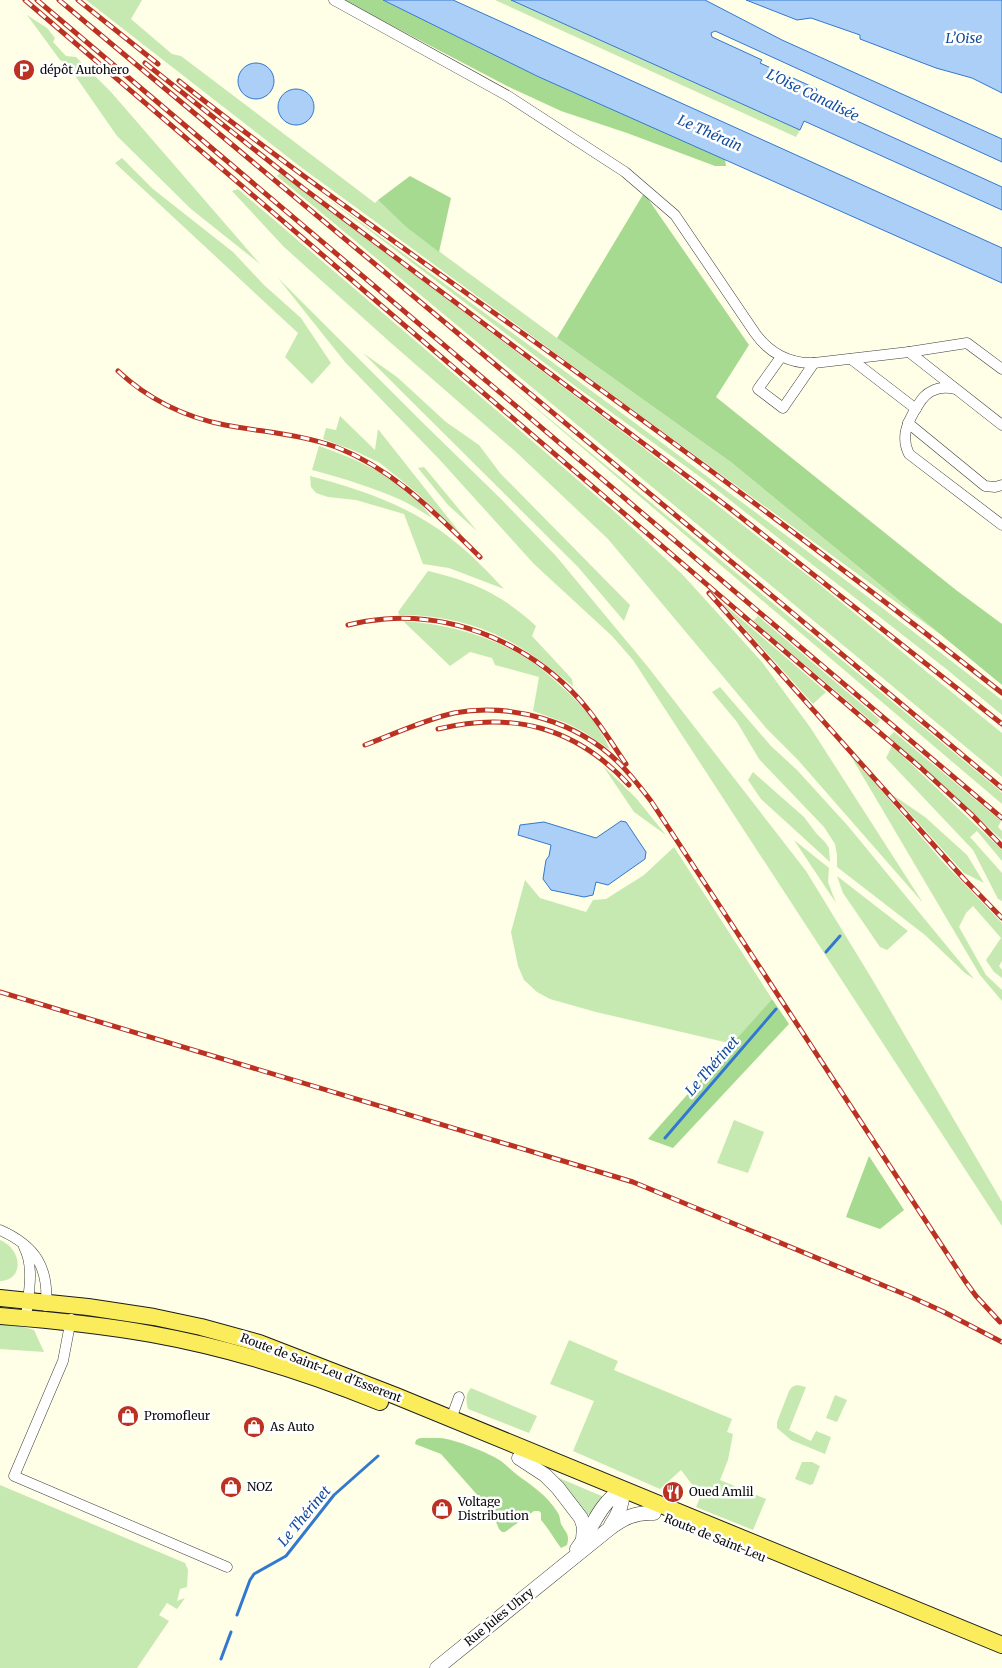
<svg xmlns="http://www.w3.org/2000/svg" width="1002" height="1668" font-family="Merriweather,serif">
	<rect width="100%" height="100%" fill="#fffee7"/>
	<!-- green -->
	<g fill="#c6e9b2">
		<polygon points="86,0 142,0 131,19 172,54 181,56 375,203 378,200 406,227 425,241 557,338 732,463 941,635 302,168"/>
		<polygon points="495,0 511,0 800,130 796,137"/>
		<polygon points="27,15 47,28 55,38 53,42 66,56 76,57 111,92 260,264 191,209 117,136 67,64 60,60"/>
		<polygon points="122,158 153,189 233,252 264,285 301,318 331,363 312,384 285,357 298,333 115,163"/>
		<polygon points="280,173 637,443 815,581 1002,733 1002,777 277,176"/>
		<path d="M312,187C544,356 776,524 1002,700V715L945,668L699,476L575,386Z"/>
		<polygon points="238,189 615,512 682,574 762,662 810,727 923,903 798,760 766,728 608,539 515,451 391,343 284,247 232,191"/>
		<polygon points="278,278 422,422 501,499 556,556 648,667 806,871 872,979 1002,1202 1002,1226 633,660 612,636 534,564 439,459 345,362"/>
		<polygon points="363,353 397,377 446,422 479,445 500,473 630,605 624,621 578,567"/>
		<polygon points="499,377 998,789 1002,793 1002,804"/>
		<polygon points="340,416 375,450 378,429 464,538 417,493 380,463 355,451 323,439 326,428 336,430"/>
		<path d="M319,446C360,460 406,481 432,518C422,512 412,505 401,500C372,487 342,478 312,470Z"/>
		<polygon points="424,467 477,531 448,505 418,468"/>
		<path d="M310,476C361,489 413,507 454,541C472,555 488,572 504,589L449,568L423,564L404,514L356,500L328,497L316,493L311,487Z"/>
		<path d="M428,571C474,582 501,594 536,626L532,636L572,679L573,686C552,670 531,652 507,640C475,623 436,614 399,615L398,612Z"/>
		<polygon points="719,600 826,692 813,704"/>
		<polygon points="758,616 880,720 876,725 753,621"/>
		<path d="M403,621C450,624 500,638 539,667C547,673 554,680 562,687C582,705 600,725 610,750L584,732L566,723L533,711L539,677L495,665L492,658L470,652L450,666Z"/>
		<polygon points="720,687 771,746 797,770 848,826 974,979 965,973 925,935 837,867 837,855 835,844 824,827 759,759 737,722 712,692"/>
		<polygon points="894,732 1001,821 998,827 1002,831 1002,840 889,737"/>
		<polygon points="892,746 1002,850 1002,861 977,831 970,837 1002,873 1002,901 998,899 973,850 886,758"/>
		<polygon points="849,753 942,861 1002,923 1002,961 999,966 1002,970 1002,978 994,972 986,960 1001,938 973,906 966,913 959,927 986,975 1002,990 1002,1001 980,975"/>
		<polygon points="603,766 636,798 666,835 634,812"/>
		<polygon points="753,772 804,817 816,833 825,842 829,848 830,862 761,799 748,780"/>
		<polygon points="893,795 925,817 967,855 984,883 964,873"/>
		<polygon points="794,840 829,868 828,882 836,903"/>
		<polygon points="674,847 772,999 733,1044 596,1012 550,999 537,992 524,980 518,966 511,932 525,880 540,898 586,912 593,900 606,899 644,875"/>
		<polygon points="837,876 908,931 887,950 880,947 843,893"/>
		<polygon points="734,1120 764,1132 748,1173 717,1163"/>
		<path d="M0,1240C22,1249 25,1280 0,1281Z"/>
		<polygon points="0,1325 20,1326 34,1330 44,1352 0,1349"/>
		<polygon points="569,1340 618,1361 614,1370 732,1419 727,1432 733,1434 728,1460 720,1480 766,1499 753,1530 696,1507 705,1486 700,1495 681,1470 660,1489 573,1451 594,1401 550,1384"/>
		<polygon points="797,1385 806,1387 789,1430 811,1441 816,1431 831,1437 825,1454 791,1440 777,1428 777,1422 789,1391 792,1387"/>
		<path d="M471,1388L537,1416L529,1433L468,1409C466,1402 465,1394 471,1388Z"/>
		<polygon points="835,1395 847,1400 837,1422 826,1418"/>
		<polygon points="802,1462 812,1462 820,1466 813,1484 810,1485 795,1479"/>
		<polygon points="555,1478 559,1478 604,1497 595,1507 592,1514 582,1514"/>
		<polygon points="0,1485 185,1563 188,1570 187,1587 180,1589 177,1601 185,1598 177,1609 167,1603 159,1615 169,1621 137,1668 0,1668"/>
	</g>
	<!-- forest -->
	<g fill="#a7da91">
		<polygon points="343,0 383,0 539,77 725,159 726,166 715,166 627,133 561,111 507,86"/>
		<polygon points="410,176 451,198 439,252 406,227 378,200"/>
		<polygon points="644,193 749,345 716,397 956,590 1002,624 1002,685 732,463 557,338"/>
		<polygon points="772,999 789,1024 673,1148 648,1139"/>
		<polygon points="869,1156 904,1210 880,1229 846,1217"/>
		<path d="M420,1438C427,1438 434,1438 440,1438C455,1439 489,1453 501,1461C506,1465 511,1470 516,1474C531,1485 548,1496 558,1513C560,1516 560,1521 561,1524C566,1533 570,1534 567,1545L561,1548C554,1539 549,1529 541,1520V1513L539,1511H534L505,1532H502L499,1529L494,1517L480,1498L441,1454L415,1444L416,1440Z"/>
	</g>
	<!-- water -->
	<g fill="#accff7" stroke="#3278cf">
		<polygon points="383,0 453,0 1002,248 1002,283 539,77"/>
		<polygon points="511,0 705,0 782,40 1002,139 1002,162 715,31 711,33 712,37 762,60 760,63 817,89 813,101 1002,187 1002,210 804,121 800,130"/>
		<polygon points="746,0 1002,0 1002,93 972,78 936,68 860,39 860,35 811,18 797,20"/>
		<circle cx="256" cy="81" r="18"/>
		<circle cx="296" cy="107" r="18"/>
		<polygon points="621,821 626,822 646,852 645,859 608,885 596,882 593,895 584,897 551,890 543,879 546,860 549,856 551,845 518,835 520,825 544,822 596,838"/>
	</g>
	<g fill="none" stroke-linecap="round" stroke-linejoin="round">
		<!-- stream -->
		<g stroke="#3278cf" stroke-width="3">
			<polyline points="826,952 840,936"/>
			<polyline points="665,1138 776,1009"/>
			<polyline points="237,1615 250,1580 254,1574 286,1556 334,1495 378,1456"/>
			<polyline points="221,1659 231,1632"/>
		</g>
		<!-- minor casing -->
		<g stroke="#3d3d3d" stroke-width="11">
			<g id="minor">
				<path d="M334,0L508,96L625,172L675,215L755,333C769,353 790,364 814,363L909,352L1002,425"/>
				<polyline points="909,352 967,343 1002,369"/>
				<polyline points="781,357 758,389 783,408 814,363"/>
				<polyline points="851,359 916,409"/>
				<path d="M955,389C947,387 939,387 932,391C925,394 922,399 918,405C908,421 900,436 909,454L1002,525"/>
				<polyline points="908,423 985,486 995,487 1002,485"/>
				<path d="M0,1230C36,1246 49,1268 46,1306"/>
				<path d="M24,1247C35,1268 28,1296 26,1318"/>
				<polyline points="71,1319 63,1361 14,1476 227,1567"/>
				<polyline points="451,1419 459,1397"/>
			</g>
		</g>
		<!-- tertiary casing -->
		<g stroke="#3d3d3d" stroke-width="15">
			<g id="tertiary">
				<polyline points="519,1458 545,1475 558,1488 581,1518 584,1527 583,1539"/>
				<path d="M577,1549C593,1528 598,1505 622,1489C624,1503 618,1515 611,1525"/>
				<path d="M437,1668L609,1529C623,1518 636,1512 654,1513"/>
			</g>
		</g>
		<!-- primary casing -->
		<g stroke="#1b1b1b" stroke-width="18">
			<g id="primary">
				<polyline points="0,1298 88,1307 154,1317 201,1327 259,1343 396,1396 1002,1645"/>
				<path d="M0,1316C50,1320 101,1325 151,1334C229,1348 306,1372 380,1402"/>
			</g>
		</g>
		<!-- minor -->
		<use href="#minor" stroke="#fff" stroke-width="10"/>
		<!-- tertiary -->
		<use href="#tertiary" stroke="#fff" stroke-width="14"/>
		<!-- primary -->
		<use href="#primary" stroke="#fbec5c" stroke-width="16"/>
		<!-- rail casing -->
		<g stroke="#bb3122" stroke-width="5">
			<g id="rail">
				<polyline points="25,0 921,768 971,814 1002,846"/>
				<polyline points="37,0 1002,818"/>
				<polyline points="59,0 1002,788"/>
				<polyline points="78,0 158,64"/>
				<polyline points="145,63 303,188 728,507 1002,724"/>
				<path d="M179,81C300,177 428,265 553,355C705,465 855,577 1002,693"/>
				<path d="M118,371C148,399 184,417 225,425C262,432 300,434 336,447C395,470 436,514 480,557"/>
				<polyline points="709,593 964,879 1002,918"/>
				<path d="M348,625C360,622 373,620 385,619C458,613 531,646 579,699C597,719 611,742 626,764"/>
				<path d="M438,729C513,711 576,727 629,785"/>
				<path d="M365,745C394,734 424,720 454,713C512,702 578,722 619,763C631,775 641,788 651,801L965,1281L976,1296L1000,1322"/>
				<polyline points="0,992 633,1182 909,1296 942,1311 1002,1342"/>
			</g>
		</g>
		<!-- rail -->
		<use href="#rail" stroke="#fff" stroke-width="3" stroke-dasharray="9" stroke-linecap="butt"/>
	</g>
	<!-- icons -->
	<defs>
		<g id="parking-disc" transform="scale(1.125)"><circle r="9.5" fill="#bb3122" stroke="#fff"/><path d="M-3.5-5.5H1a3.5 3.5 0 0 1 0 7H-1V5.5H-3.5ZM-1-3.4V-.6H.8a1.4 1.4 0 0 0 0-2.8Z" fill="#fff"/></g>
		<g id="shop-disc" transform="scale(1.125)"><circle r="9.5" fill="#bb3122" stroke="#fff"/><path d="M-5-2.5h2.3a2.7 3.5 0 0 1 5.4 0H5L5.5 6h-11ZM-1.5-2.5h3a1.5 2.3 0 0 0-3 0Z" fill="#fff"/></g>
		<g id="restaurant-disc" transform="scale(1.125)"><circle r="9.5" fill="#bb3122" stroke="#fff"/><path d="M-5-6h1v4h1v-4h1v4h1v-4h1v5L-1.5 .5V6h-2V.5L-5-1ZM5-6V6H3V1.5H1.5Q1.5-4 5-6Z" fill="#fff"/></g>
	</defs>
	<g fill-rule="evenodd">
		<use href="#parking-disc" x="24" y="70"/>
		<use href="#shop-disc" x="128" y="1416"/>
		<use href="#shop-disc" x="254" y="1427"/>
		<use href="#shop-disc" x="231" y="1487"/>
		<use href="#restaurant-disc" x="673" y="1492"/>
		<use href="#shop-disc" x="442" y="1509"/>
	</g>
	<g text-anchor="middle" stroke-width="5" stroke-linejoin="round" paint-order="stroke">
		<!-- poi labels -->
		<g font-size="12" fill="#0a0a0a" stroke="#fff" text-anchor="start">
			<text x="40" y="74">dépôt Autohero</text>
			<text x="144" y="1420">Promofleur</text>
			<text x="270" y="1431">As Auto</text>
			<text x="247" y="1491">NOZ</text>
			<text x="689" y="1496">Oued Amlil</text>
			<text x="458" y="1506">Voltage<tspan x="458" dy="14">Distribution</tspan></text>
		</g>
		<!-- street labels -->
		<g font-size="12" fill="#0a0a0a" stroke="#fff">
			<text transform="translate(321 1368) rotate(21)" y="4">Route de Saint-Leu d'Esserent</text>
			<text transform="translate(715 1538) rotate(22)" y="4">Route de Saint-Leu</text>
			<text transform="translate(499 1617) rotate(-39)" y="4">Rue Jules Uhry</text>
		</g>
		<!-- water labels -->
		<g font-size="14" font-style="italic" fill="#134c9c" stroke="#fff">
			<text x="964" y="43">L’Oise</text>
			<text transform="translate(813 95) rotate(26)" y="5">L'Oise Canalisée</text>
			<text transform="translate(710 133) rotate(24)" y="5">Le Thérain</text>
			<text transform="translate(712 1066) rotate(-49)" y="5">Le Thérinet</text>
			<text transform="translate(304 1516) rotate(-50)" y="5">Le Thérinet</text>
		</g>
	</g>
</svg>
